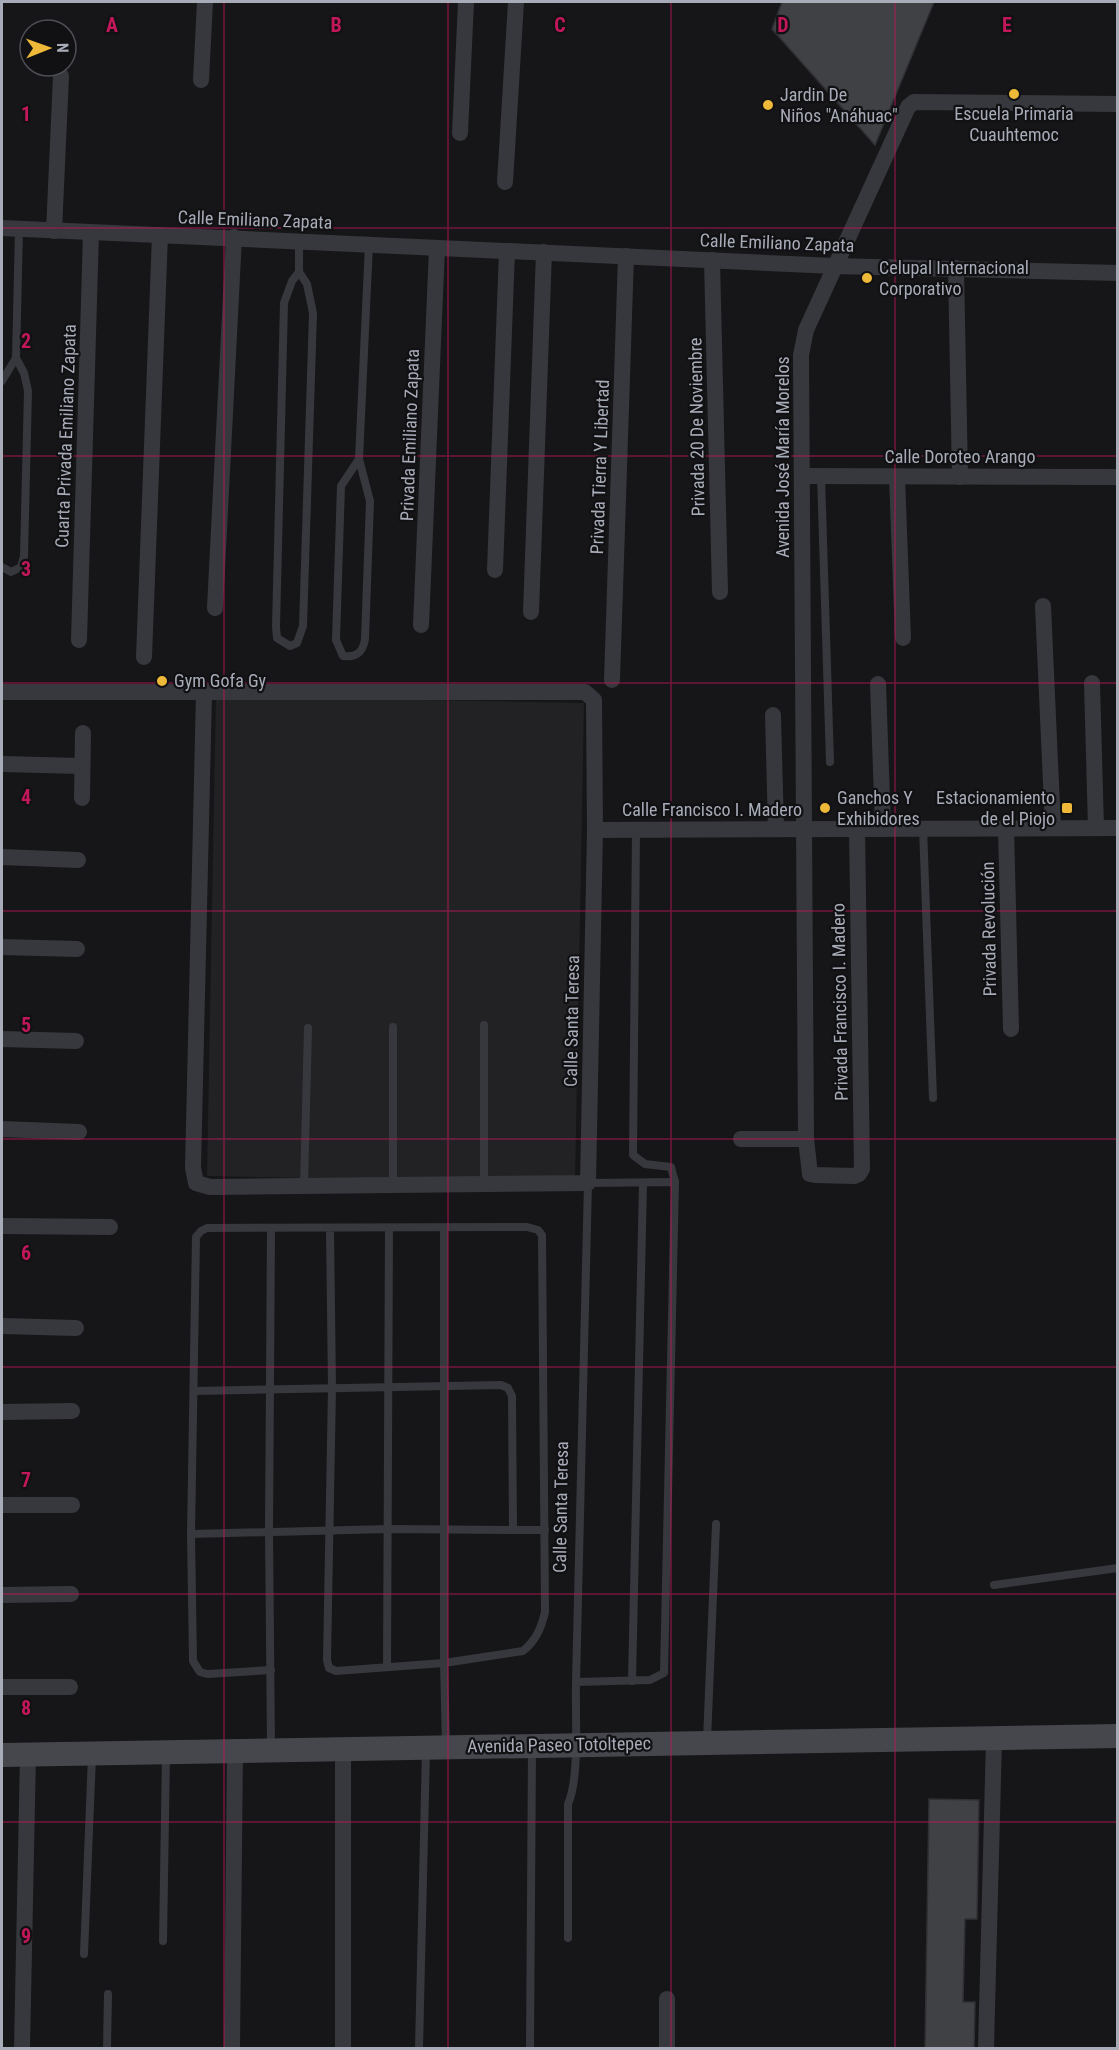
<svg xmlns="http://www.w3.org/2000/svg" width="1119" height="2050" font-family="'Roboto Condensed',sans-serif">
	<rect width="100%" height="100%" fill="#161618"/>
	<!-- built -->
	<polygon fill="#222225" points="216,696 584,703 575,1183 207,1176"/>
	<!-- building -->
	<g fill="#404145" stroke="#303034" stroke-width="1.5">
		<polygon points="782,2 934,2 875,145 772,29"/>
		<polygon points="929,1799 979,1800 977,1919 965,1919 963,2002 975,2002 974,2049 925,2049"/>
	</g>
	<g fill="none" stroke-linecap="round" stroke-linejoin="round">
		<!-- service -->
		<g stroke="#37383d" stroke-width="8">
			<polyline points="299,272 307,284 313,313 303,626 297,643 290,646 277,638 276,627 284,303 292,281 299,272 299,242"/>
			<polyline points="2,381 16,358 19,229"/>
			<path d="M359,459L341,486L336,640L343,656C357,658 363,652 365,639L370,501L359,459L369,244"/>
			<polyline points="821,476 830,762"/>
			<polyline points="2,567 11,572 21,567 24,556 28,391 24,373 16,358"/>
			<polyline points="923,828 933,1098"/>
			<polyline points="636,830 633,1155 645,1164 671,1167 675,1182"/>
			<polyline points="484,1025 484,1185"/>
			<polyline points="393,1027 393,1185"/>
			<polyline points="304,1186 308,1028"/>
			<polyline points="444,1228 444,1663 446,1746"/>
			<polyline points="271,1229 269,1531 271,1748"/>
			<polyline points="513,1530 545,1530"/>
			<polyline points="191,1534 388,1529 513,1530 512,1396 508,1388 501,1385 194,1391"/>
			<polyline points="994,1585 1118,1568"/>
			<polyline points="387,1667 389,1229"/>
			<path d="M271,1670L207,1674L200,1672L193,1661L191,1534L196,1237L201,1231L207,1228L527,1227L538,1230L542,1235L545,1612C541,1629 536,1640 523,1651L444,1663L336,1671L329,1668L327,1660L332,1388L330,1229"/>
			<polyline points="632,1681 643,1183"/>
			<polyline points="707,1740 716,1524"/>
			<path d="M568,1938V1804C580,1777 575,1714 576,1682L588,1183L675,1182L664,1673L650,1680L576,1682"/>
			<polyline points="163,1941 166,1754"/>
			<polyline points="84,1954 92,1756"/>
			<polyline points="107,2048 108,1994"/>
			<polyline points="419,2048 426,1750"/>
			<polyline points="530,2048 532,1749"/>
		</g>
		<!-- minor -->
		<g stroke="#37383d" stroke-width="16">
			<polyline points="201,80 205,2"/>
			<polyline points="460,133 466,2"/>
			<polyline points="505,182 516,2"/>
			<polyline points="2,228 834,266 1118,273"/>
			<polyline points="54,231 61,76"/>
			<polyline points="712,260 720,592"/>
			<polyline points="956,268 960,477"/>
			<polyline points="802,476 1118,477"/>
			<polyline points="897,477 903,638"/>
			<polyline points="495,570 507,251"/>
			<polyline points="1043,606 1053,828"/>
			<polyline points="215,608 234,237"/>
			<polyline points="531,612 544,252"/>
			<polyline points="421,625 437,248"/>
			<polyline points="79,640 91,233"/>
			<polyline points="144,657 160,235"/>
			<polyline points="612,680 626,256"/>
			<polyline points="1092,683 1096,828"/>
			<polyline points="878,684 883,828"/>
			<polyline points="2,692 585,692 594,700 595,830 588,1183 210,1187 196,1183 193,1168 204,693"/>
			<polyline points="773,715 776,829"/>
			<polyline points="2,764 81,766"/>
			<polyline points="82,798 83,733"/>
			<polyline points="857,828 862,1169 859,1174 854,1176 815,1175 810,1174 806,1139 801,355 806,330 908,107 914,102 1118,104"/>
			<polyline points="1006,828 1011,1029"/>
			<polyline points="595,830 1118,828"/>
			<polyline points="2,857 78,860"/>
			<polyline points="2,947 77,949"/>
			<polyline points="2,1039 76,1041"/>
			<polyline points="2,1129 79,1132"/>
			<polyline points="741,1139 806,1139"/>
			<polyline points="2,1226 110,1227"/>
			<polyline points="2,1326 76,1328"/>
			<polyline points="2,1412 72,1411"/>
			<polyline points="2,1505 72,1505"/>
			<polyline points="2,1595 71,1594"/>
			<polyline points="2,1687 70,1687"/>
			<polyline points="343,1748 343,2048"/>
			<polyline points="22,2048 28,1754"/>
			<polyline points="232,2048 235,1749"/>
			<polyline points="667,2048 667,1999"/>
			<polyline points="986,2048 994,1739"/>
		</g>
		<!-- secondary -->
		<polyline stroke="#45474d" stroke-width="24" points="2,1755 1118,1736"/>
	</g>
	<!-- grid -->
	<path fill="none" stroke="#c2185b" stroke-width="1.5" stroke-opacity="0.55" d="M224,2V2048M448,2V2048M671,2V2048M895,2V2048M2,228H1118M2,456H1118M2,683H1118M2,911H1118M2,1139H1118M2,1367H1118M2,1594H1118M2,1822H1118"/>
	<!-- markers -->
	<g fill="#eeb838" stroke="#111113" stroke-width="2">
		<circle cx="1014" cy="94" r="6"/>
		<circle cx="768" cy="105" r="6"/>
		<circle cx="867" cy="278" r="6"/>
		<circle cx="162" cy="681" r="6"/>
		<circle cx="825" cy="808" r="6"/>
		<rect x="1061" y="802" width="12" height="12" rx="3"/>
	</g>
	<g text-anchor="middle" stroke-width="4.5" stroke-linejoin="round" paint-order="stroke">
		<!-- poi labels -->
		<g font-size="18" fill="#a8acb8" stroke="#111113" text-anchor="start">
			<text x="780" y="101">Jardin De<tspan x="780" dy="21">Niños "Anáhuac"</tspan></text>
			<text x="1014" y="120" text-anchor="middle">Escuela Primaria<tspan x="1014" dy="21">Cuauhtemoc</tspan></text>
			<text x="879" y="274">Celupal Internacional<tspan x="879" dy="21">Corporativo</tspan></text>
			<text x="174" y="687">Gym Gofa Gy</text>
			<text x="837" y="804">Ganchos Y<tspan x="837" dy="21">Exhibidores</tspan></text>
			<text x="1055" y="804" text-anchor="end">Estacionamiento<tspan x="1055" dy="21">de el Piojo</tspan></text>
		</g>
		<!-- street labels -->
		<g font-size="18" fill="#a8acb8" stroke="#111113">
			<text transform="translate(255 220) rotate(2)" y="6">Calle Emiliano Zapata</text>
			<text transform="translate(777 243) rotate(2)" y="6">Calle Emiliano Zapata</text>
			<text transform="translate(697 427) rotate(-91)" y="6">Privada 20 De Noviembre</text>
			<text transform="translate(410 435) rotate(-88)" y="6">Privada Emiliano Zapata</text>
			<text transform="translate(66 436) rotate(-88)" y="6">Cuarta Privada Emiliano Zapata</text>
			<text transform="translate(783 457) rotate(-90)" y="6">Avenida José María Morelos</text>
			<text x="960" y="463">Calle Doroteo Arango</text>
			<text transform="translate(600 467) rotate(-88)" y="6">Privada Tierra Y Libertad</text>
			<text x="712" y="816">Calle Francisco I. Madero</text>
			<text transform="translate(989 929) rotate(-91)" y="6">Privada Revolución</text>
			<text transform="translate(840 1002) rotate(-91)" y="6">Privada Francisco I. Madero</text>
			<text transform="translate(572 1021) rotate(-89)" y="6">Calle Santa Teresa</text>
			<text transform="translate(561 1507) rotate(-89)" y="6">Calle Santa Teresa</text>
			<text transform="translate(559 1745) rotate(-1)" y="6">Avenida Paseo Totoltepec</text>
		</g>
	</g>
	<g font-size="20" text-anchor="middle" font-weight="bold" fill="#c2185b" stroke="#111113" stroke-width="4.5" stroke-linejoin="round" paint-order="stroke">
		<text x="112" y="32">A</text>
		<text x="336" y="32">B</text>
		<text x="560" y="32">C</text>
		<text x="783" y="32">D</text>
		<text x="1007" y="32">E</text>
		<text x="26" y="121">1</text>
		<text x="26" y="348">2</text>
		<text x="26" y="576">3</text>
		<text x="26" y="804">4</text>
		<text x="26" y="1032">5</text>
		<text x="26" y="1260">6</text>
		<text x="26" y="1487">7</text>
		<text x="26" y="1715">8</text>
		<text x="26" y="1943">9</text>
	</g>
	<!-- border -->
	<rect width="1119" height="2050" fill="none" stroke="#a8acb8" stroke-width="6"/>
	<!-- north arrow -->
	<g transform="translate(48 48) rotate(89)"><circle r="28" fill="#111113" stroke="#4d4f55" stroke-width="1.5"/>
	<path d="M0-4.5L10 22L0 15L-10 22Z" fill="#eeb838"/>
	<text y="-9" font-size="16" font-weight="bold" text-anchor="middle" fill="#a8acb8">N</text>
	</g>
</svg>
